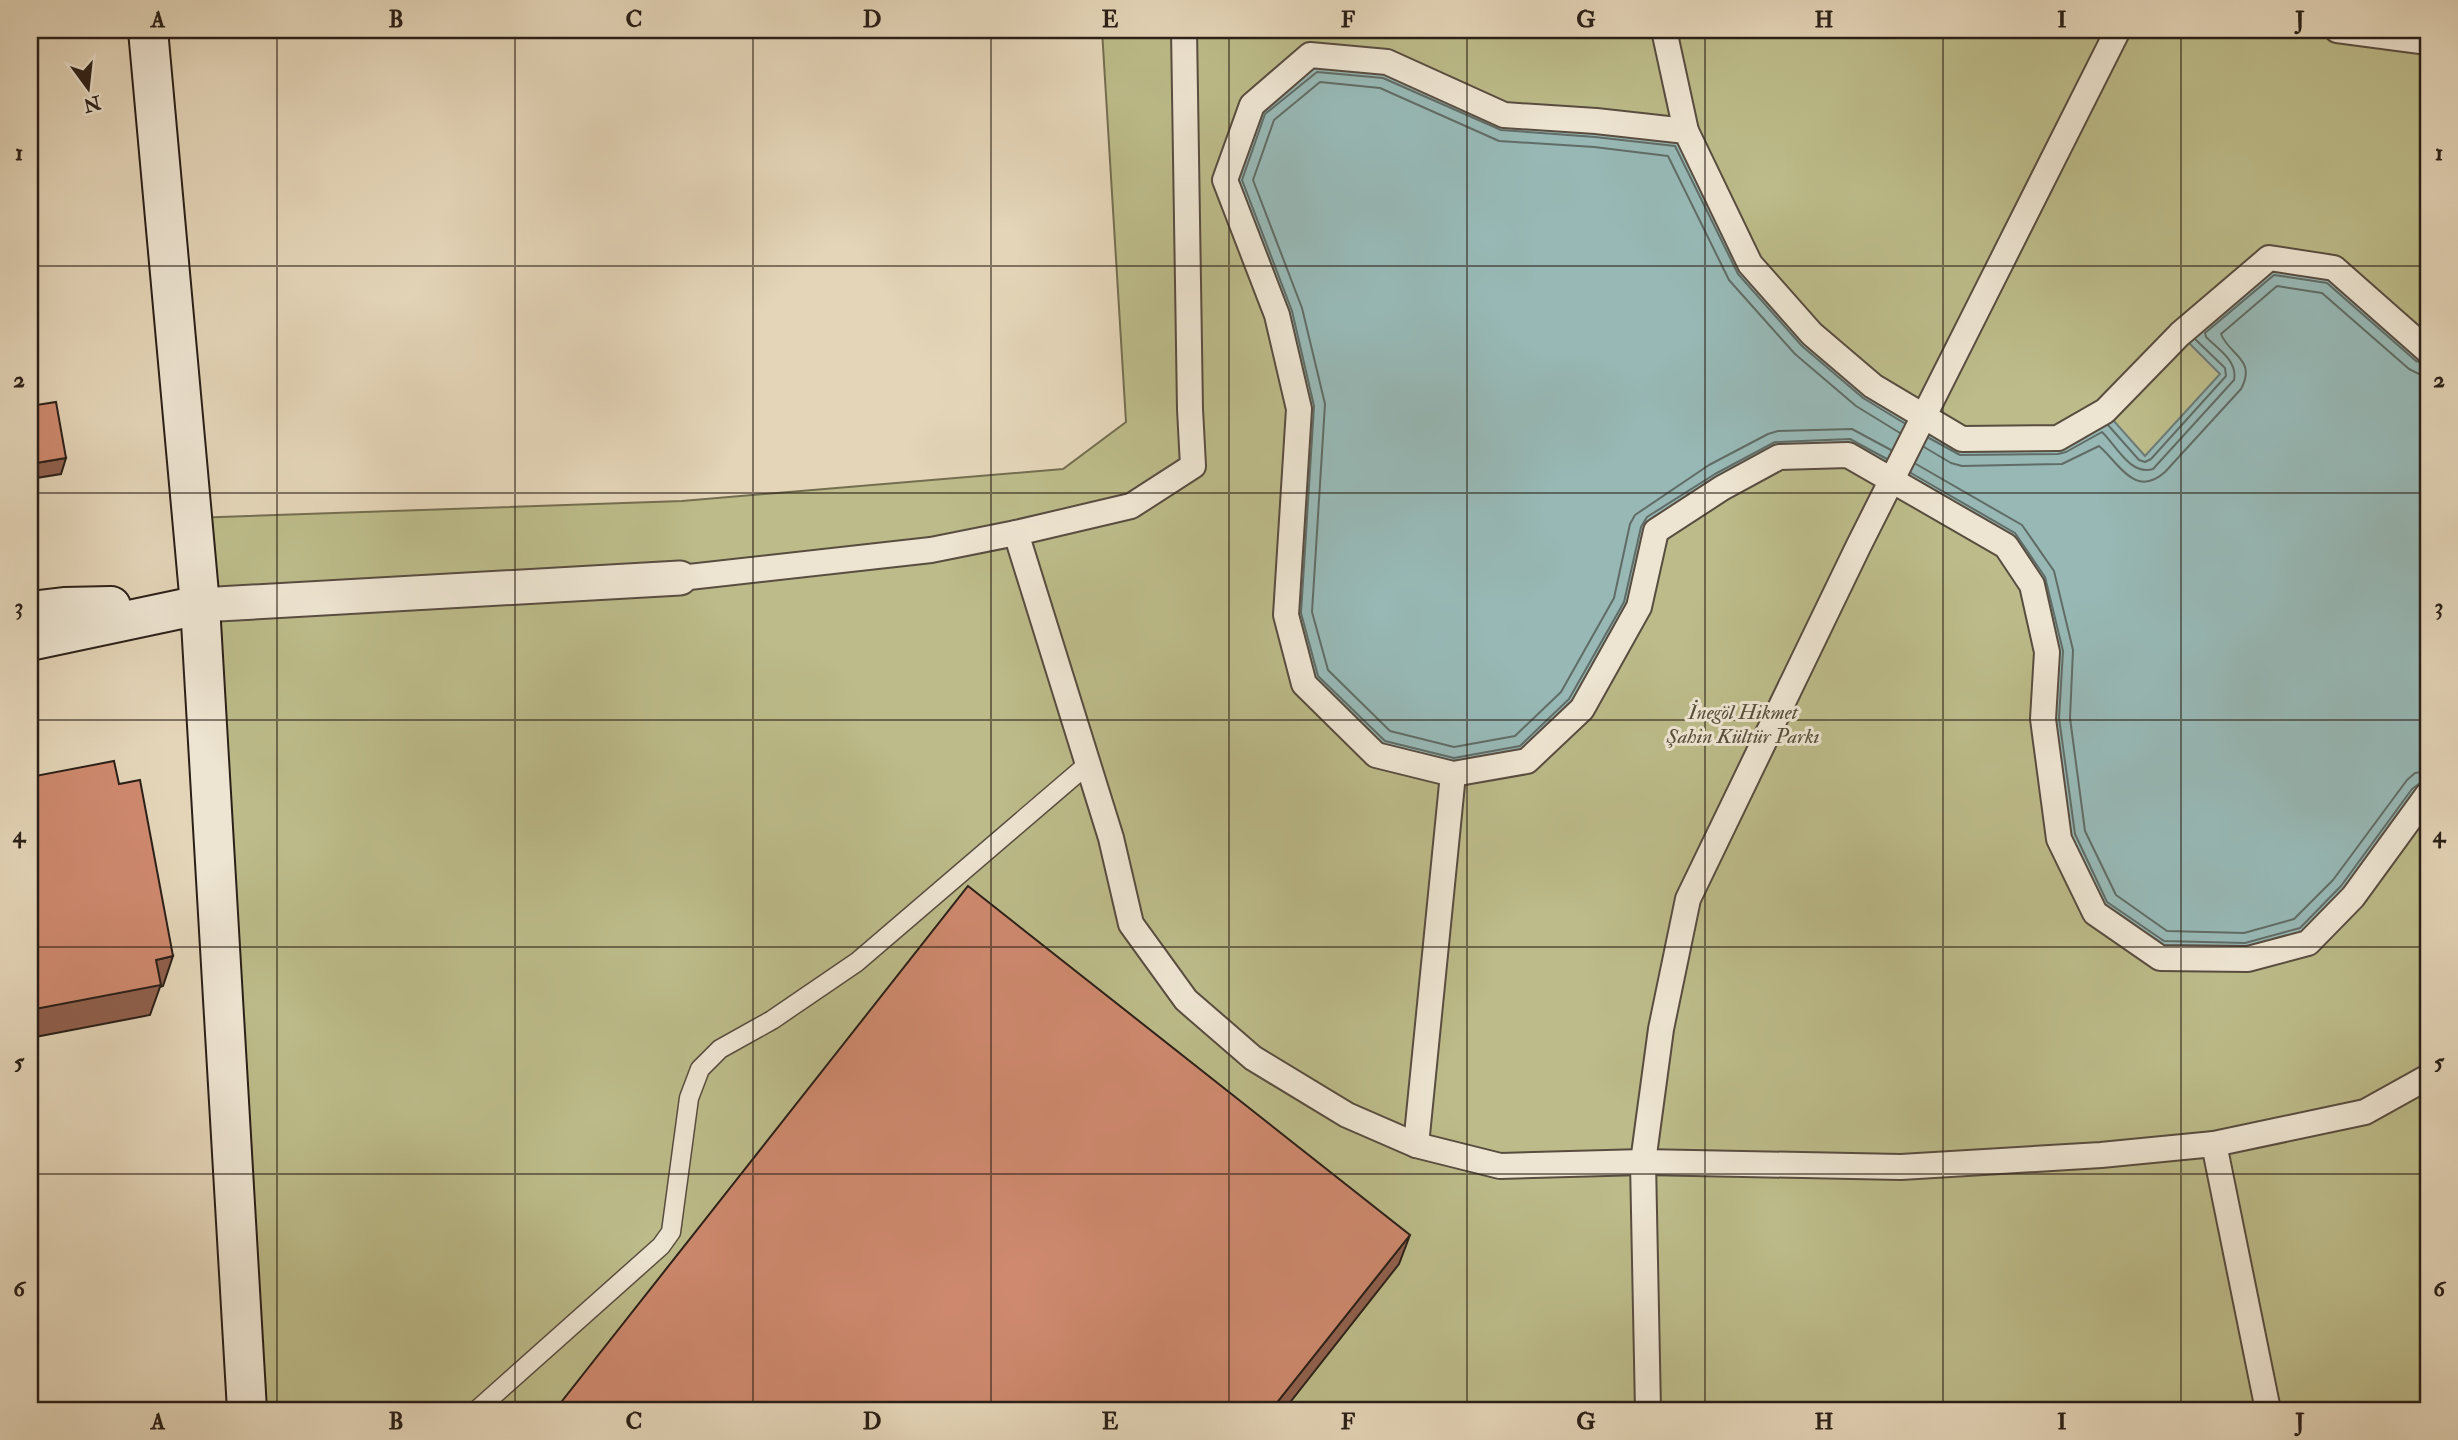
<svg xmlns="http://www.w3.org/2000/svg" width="2458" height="1440" font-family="'IM FELL Double Pica',serif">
	<rect width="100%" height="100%" fill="#e4d5b8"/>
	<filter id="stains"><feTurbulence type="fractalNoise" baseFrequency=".00286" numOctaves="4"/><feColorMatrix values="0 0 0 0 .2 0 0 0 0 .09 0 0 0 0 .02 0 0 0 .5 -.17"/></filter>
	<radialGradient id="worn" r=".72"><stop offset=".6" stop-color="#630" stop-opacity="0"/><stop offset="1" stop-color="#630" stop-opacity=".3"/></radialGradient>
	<!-- green -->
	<polygon fill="#bcbb89" stroke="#746e50" stroke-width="2" points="1102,30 2428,30 2428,1410 247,1410 192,518 682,501 1063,469 1126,422"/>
	<!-- water -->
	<polygon fill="#97b8b5" stroke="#6c7b76" stroke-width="2" points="1310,55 1387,62 1504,115 1686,131 1750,264 1812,334 1962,439 2058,438 2105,411 2145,456 2220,374 2180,334 2269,258 2334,268 2428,351 2428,794 2308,943 2160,958 2095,913 2059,839 2047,652 2006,546 1847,455 1779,457 1656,531 1639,607 1582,709 1527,761 1453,774 1376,755 1304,684 1286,615 1299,409 1225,180 1252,105"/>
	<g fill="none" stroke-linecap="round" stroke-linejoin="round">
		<!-- shore -->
		<g stroke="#616c66" stroke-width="2">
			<polyline points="2108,425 2139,460 2145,462 2151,459 2226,376 2225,368 2195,339"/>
			<path d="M1929,438L1960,455L2058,454L2066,452L2102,432C2116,445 2130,476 2153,469L2234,380C2238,361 2218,349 2206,337L2205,333L2274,275L2327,283L2416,361L2428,365"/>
			<path d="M1924,447L1951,463L1962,466L2062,464L2099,446C2119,463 2135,499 2165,472L2241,389C2257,359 2229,355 2221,334L2277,286L2322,293L2409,369L2419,374L2428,375"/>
			<polyline points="1891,450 1852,429 1778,431 1768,434 1709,465 1635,515 1630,524 1614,598 1561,692 1515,736 1454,747 1390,731 1328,670 1312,612 1325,404 1302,308 1253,180 1274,120 1320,82 1380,88 1499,141 1594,147 1668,156 1729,280 1795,354 1856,406 1900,433"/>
			<polyline points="1887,459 1850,439 1775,442 1715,474 1647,517 1641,527 1624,602 1569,699 1520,746 1454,758 1385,741 1318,676 1301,613 1314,406 1292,311 1242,180 1265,114 1317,72 1383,78 1501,130 1595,137 1675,146 1738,274 1802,346 1863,398 1904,423"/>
			<polyline points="1916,464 2022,525 2054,571 2073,650 2070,718 2085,831 2116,895 2167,931 2244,933 2294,919 2333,880 2407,780 2415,773 2428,771"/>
			<polyline points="1911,473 2015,533 2045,577 2063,651 2059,718 2075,834 2107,902 2164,941 2245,943 2300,928 2341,886 2412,789 2420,783"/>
		</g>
		<!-- service casing -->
		<g stroke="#594d40" stroke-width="21">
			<polyline id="service" points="477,1410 661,1246 671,1232 689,1098 700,1069 720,1049 772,1020 857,962 1088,764"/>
		</g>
		<!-- pedestrian casing -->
		<g stroke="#594d40" stroke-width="28">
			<g id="pedestrian">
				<polyline points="1664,30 1686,131"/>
				<polyline points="2337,30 2428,42"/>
				<polyline points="2428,351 2334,268 2269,258 2180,334 2105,411 2058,438 1962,439 1873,386 1812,334 1750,264 1686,131 1596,121 1504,115 1387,62 1310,55 1252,105 1225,180 1277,315 1299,409 1286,615 1304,684 1376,755 1453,774 1527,761 1582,709 1639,607 1656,531 1722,488 1779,457 1848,455 2006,546 2032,585 2047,652 2043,719 2059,839 2095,913 2160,958 2248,959 2308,943 2353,897 2428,794"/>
				<polyline points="1016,533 1111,838 1131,924 1186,1000 1253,1058 1347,1115 1416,1145 1500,1166 1643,1162 1901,1167 2101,1155 2214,1144 2365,1112 2428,1077"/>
				<polyline points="680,578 931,550 1016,533 1131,506 1193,466 1190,409 1184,30"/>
				<polyline points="2214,1144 2268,1410"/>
				<polyline points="1416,1145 1453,774"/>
				<polyline points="1648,1410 1643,1162 1661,1029 1688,899 1858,547 2118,30"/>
			</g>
		</g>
		<!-- minor casing -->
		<g stroke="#594d40" stroke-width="37">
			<polyline id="minor" points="200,605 680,578"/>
		</g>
		<!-- secondary casing -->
		<g stroke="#2b2018" stroke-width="42">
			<g id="secondary">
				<polyline points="148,30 200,605 247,1410"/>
				<polyline points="30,611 64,607 111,606"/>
				<polyline points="30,641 200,605"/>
			</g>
		</g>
		<!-- service -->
		<use href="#service" stroke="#ede4d1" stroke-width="18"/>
		<!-- pedestrian -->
		<use href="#pedestrian" stroke="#ede4d1" stroke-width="24"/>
		<!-- minor -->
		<use href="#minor" stroke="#ede4d1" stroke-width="33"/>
		<!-- secondary -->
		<use href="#secondary" stroke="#ede4d1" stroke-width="38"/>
	</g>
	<!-- shaded-wall -->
	<g fill="#90604d" stroke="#2b2018" stroke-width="2">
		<polygon points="66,458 61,474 30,479 30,464"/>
		<polygon points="173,956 163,986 160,987 150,1015 30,1038 30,1010 156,960"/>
		<polygon points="1410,1235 1399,1264 1284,1410 1271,1410"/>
	</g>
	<!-- building -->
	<g fill="#ce896e" stroke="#2b2018" stroke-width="2">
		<polygon points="56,402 66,458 30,464 30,406"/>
		<polygon points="114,761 119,784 140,780 173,956 156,960 161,985 30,1010 30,777"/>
		<polygon points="968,886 1410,1235 1271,1410 555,1410"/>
	</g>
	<!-- grid -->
	<path fill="none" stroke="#2b2018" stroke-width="2" stroke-opacity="0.55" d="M277,30V1410M515,30V1410M753,30V1410M991,30V1410M1229,30V1410M1467,30V1410M1705,30V1410M1943,30V1410M2181,30V1410M30,266H2428M30,493H2428M30,720H2428M30,947H2428M30,1174H2428"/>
	<g text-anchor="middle" stroke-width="6" stroke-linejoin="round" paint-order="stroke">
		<!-- park labels -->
		<g font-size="21" font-style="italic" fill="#564e3a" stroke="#ede4d1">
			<text x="1743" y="719">İnegöl Hikmet<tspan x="1743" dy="24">Şahin Kültür Parkı</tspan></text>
		</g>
	</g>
	<!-- margin -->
	<rect width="2458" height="1440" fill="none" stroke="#e4d5b8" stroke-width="77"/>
	<!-- north arrow -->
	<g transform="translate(88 88) rotate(165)" stroke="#ede4d1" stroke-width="5" paint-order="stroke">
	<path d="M0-5L12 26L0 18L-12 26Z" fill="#2b2018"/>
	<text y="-10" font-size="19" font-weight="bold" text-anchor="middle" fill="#2b2018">N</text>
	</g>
	<rect x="38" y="38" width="2382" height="1364" fill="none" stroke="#2b2018" stroke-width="2.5"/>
	<g font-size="23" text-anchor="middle" font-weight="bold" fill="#2b2018">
		<text x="158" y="27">A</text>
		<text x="396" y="27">B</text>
		<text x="634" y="27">C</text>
		<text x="872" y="27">D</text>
		<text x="1110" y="27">E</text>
		<text x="1348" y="27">F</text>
		<text x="1586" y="27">G</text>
		<text x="1824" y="27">H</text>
		<text x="2062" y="27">I</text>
		<text x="2300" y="27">J</text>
		<text x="19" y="160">1</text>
		<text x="2439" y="160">1</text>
		<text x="19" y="387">2</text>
		<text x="2439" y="387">2</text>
		<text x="19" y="614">3</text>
		<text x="2439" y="614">3</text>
		<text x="19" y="842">4</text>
		<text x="2439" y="842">4</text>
		<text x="19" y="1069">5</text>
		<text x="2439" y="1069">5</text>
		<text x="19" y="1296">6</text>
		<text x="2439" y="1296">6</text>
		<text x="158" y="1429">A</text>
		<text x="396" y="1429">B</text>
		<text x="634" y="1429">C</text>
		<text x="872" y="1429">D</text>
		<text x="1110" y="1429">E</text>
		<text x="1348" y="1429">F</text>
		<text x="1586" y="1429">G</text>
		<text x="1824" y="1429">H</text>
		<text x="2062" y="1429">I</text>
		<text x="2300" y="1429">J</text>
	</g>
	<rect width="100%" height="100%" filter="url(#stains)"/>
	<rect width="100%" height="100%" fill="url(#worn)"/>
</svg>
